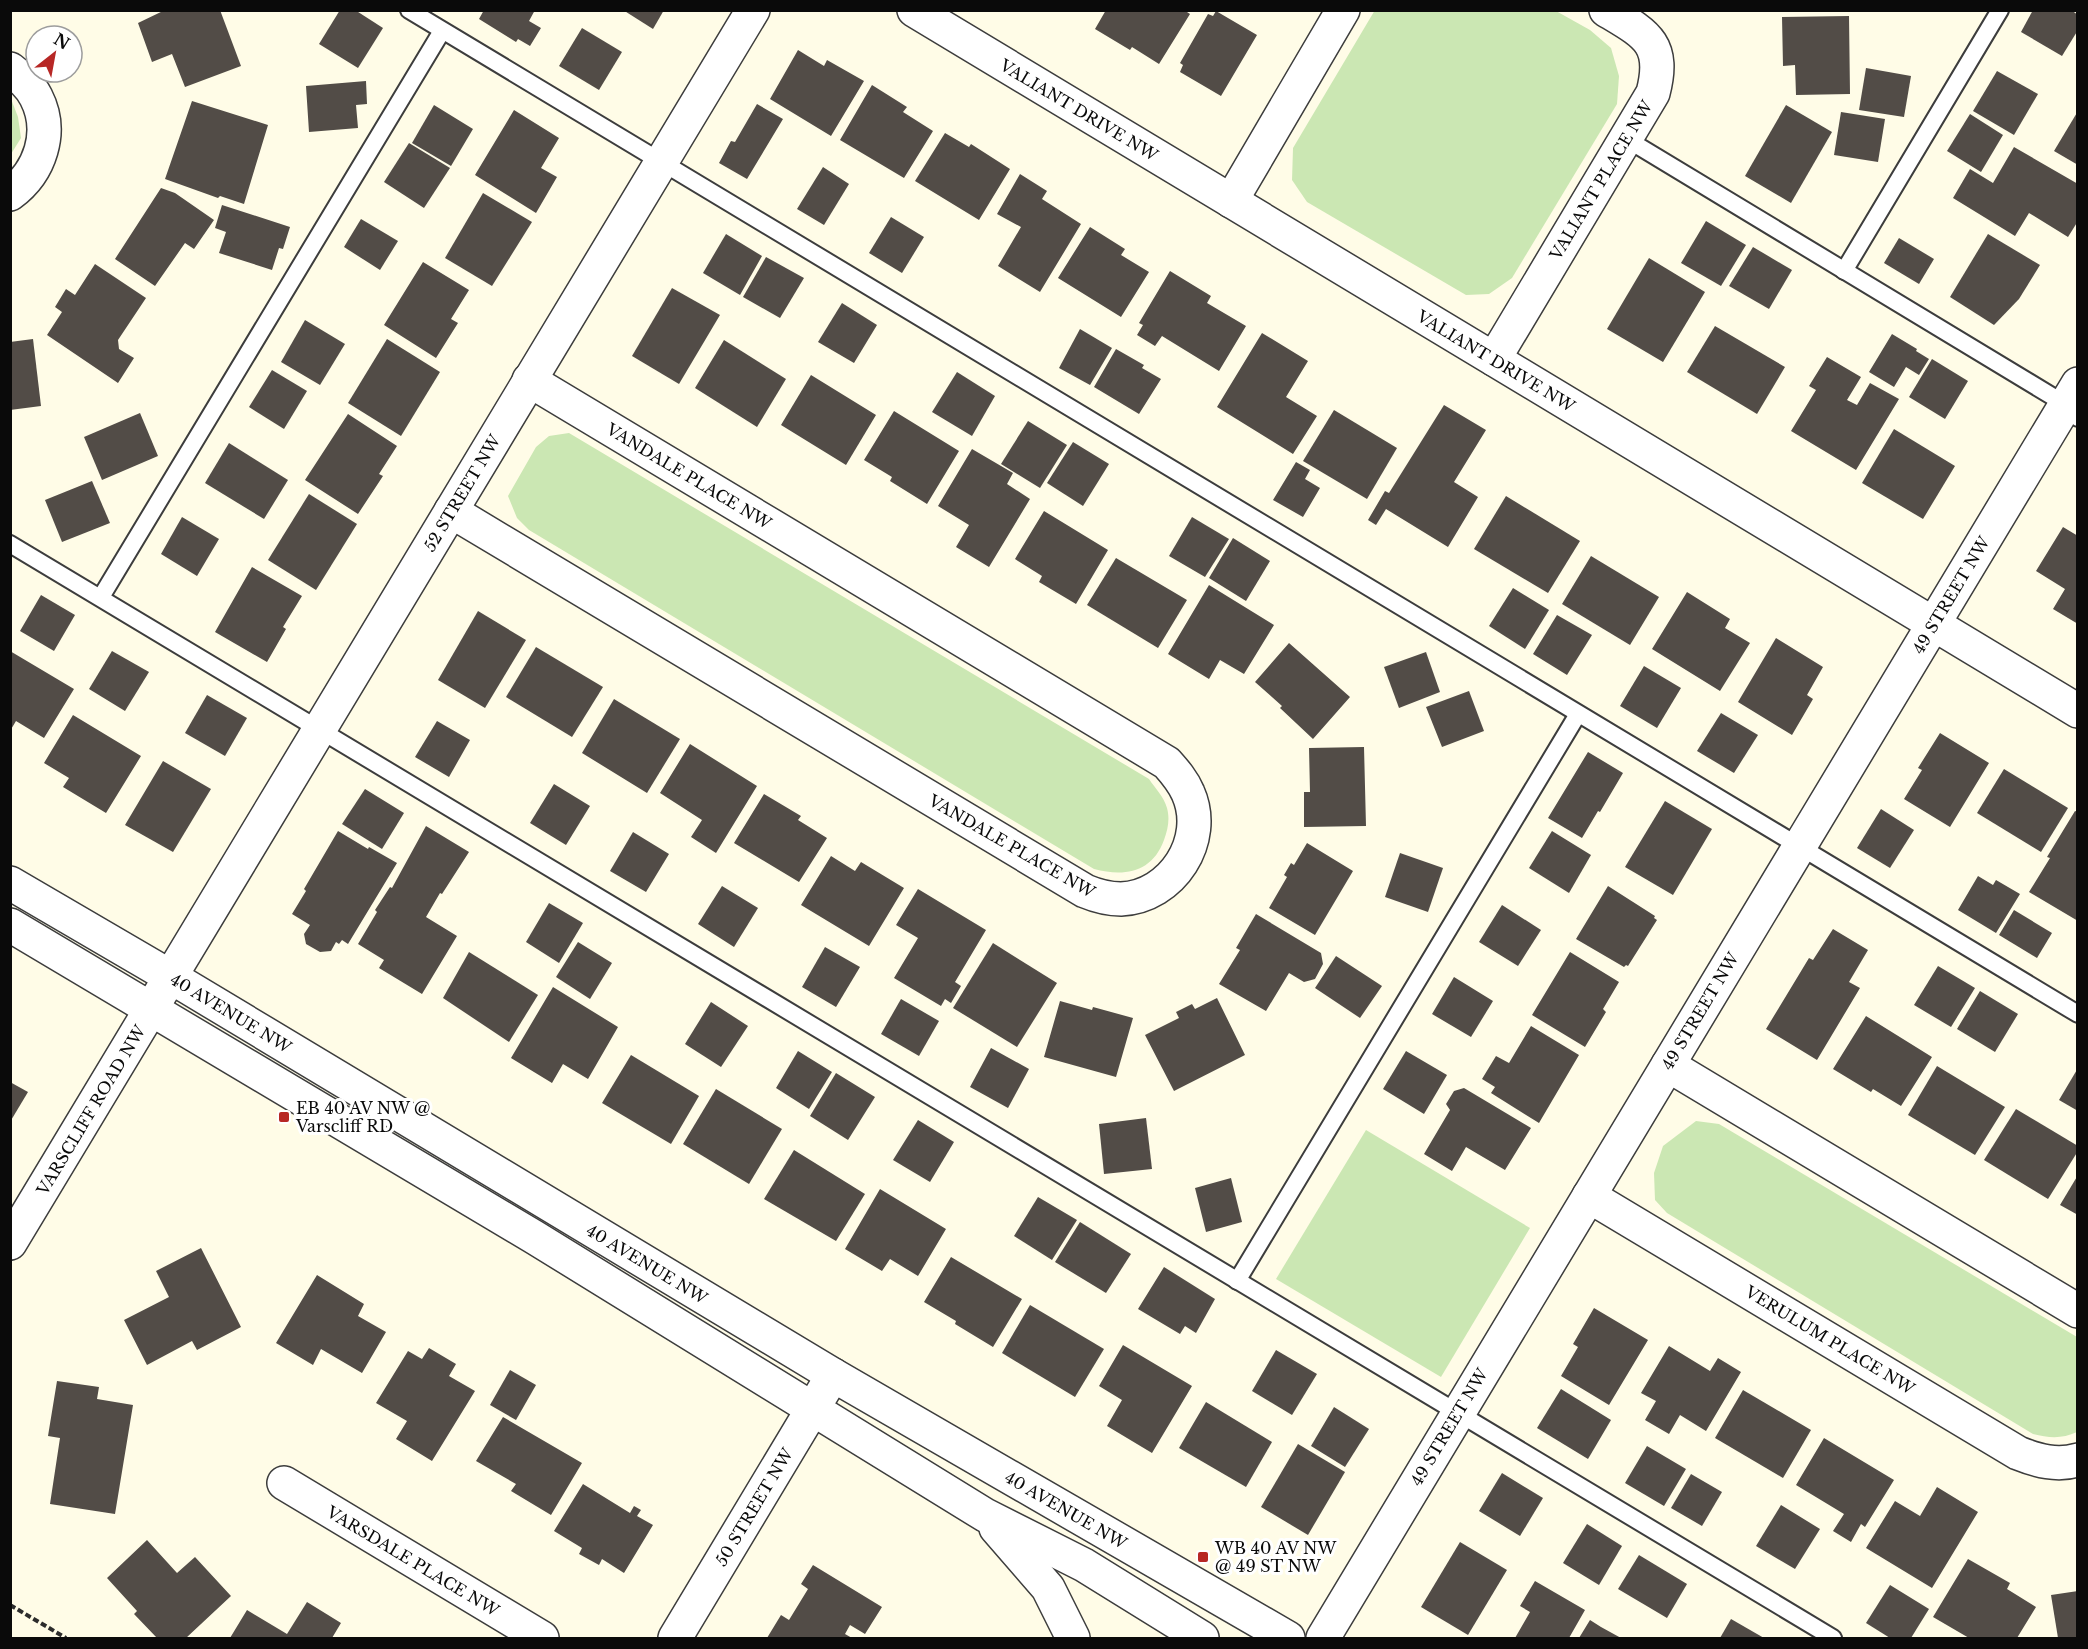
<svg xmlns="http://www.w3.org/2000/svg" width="2088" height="1649" font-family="'Libre Baskerville',serif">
	<rect width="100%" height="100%" fill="#fffce7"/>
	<!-- green -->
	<g fill="#cbe7b3">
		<polygon points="1375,10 1556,11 1590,30 1611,48 1619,76 1617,104 1512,278 1489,294 1466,295 1307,202 1292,180 1293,148"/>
		<polygon points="11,99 18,117 21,138 11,154"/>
		<path d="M569,433L1149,779C1155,788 1164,797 1167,808C1170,819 1168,829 1164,840C1152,873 1124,877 1094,869L529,530L517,518L508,496L536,447L549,436Z"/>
		<path d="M1696,1121L1719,1124L2077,1337V1432C2062,1439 2049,1438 2033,1434L1667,1213L1655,1200L1654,1173L1663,1146Z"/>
		<polygon points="1366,1130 1530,1228 1441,1377 1276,1279"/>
	</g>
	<!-- building -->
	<g fill="#524c47">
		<polygon points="165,10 220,10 241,66 185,87 172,54 152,62 138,23"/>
		<polygon points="340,10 355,10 383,28 358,68 319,44"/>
		<polygon points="484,10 535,10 529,21 541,28 530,46 518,39 516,42 479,19"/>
		<polygon points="623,10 664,10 653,29"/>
		<polygon points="1106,10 1184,10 1190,14 1159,64 1132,47 1130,50 1095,29"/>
		<polygon points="2033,10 2071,10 2078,15 2078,30 2062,56 2021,32"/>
		<polygon points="1216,11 1257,35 1221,96 1180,72 1183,65 1180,63 1208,14 1213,16"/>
		<polygon points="1849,16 1850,94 1796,95 1795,65 1783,66 1782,17"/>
		<polygon points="582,28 622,52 599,90 559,66"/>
		<polygon points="798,50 824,66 827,60 864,81 831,136 770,99"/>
		<polygon points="1866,68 1911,76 1904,117 1859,110"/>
		<polygon points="1997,71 2038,94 2014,135 1973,111"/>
		<polygon points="366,81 367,104 356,105 358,128 309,132 306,86"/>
		<polygon points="872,85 907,107 903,112 933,131 904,178 840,140"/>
		<polygon points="192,101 268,125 244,204 220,196 218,198 165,179"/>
		<polygon points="757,104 783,119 747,179 719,163 731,141 735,142"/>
		<polygon points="434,105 473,129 451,166 412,143"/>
		<polygon points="1786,105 1832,132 1791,203 1745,176"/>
		<polygon points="514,110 559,138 541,168 557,177 536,213 475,175"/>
		<polygon points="2078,111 2078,165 2054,151"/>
		<polygon points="1841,112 1885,119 1878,162 1834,155"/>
		<polygon points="1970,114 2003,135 1981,172 1947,151"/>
		<polygon points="945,133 969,147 971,144 1010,169 979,220 915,181"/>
		<polygon points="409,143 450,168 424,208 384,182"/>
		<polygon points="2014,147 2078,184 2078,221 2068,237 2029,213 2015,236 1953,198 1970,169 1993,183"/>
		<polygon points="823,167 849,184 824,225 797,209"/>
		<polygon points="1020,174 1047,191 1042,199 1081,224 1040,292 998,266 1021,227 997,214"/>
		<polygon points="161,188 175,193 214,220 194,249 185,243 155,286 115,259"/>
		<polygon points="483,193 532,222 492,286 445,258"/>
		<polygon points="222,205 290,227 283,249 279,248 272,270 219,253 226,232 215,228"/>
		<polygon points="891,217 924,237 902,273 869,253"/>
		<polygon points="361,219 398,241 380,270 344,247"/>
		<polygon points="1706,221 1746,245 1721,286 1681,263"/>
		<polygon points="1090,227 1125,249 1121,255 1149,272 1121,317 1058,278"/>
		<polygon points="726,234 762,256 740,295 703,273"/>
		<polygon points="1988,234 2040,265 2019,299 1994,325 1950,297"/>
		<polygon points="1899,238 1934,259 1919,284 1884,263"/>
		<polygon points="1753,247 1792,270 1769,309 1729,286"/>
		<polygon points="766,257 804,278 780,318 743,297"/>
		<polygon points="1649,258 1705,292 1663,362 1607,329"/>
		<polygon points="423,262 469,290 451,319 458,323 436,358 384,325"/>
		<polygon points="95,264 146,298 118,340 119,349 134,358 118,383 47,335 62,312 55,307 66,289 75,295"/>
		<polygon points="1170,271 1211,296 1207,303 1246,326 1219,371 1162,336 1155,346 1137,335 1143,325 1139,323"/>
		<polygon points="672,288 720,315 679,384 632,356"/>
		<polygon points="842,303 877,325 854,363 818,342"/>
		<polygon points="305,320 345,344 320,385 281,362"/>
		<polygon points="1715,326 1785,367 1757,414 1687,372"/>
		<polygon points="1080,329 1112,348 1090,385 1059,368"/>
		<polygon points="1262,333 1308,361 1286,397 1317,416 1293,454 1217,407"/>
		<polygon points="1892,334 1917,349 1916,351 1929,359 1919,375 1906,367 1894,387 1869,372"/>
		<polygon points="33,339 41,406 10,410 10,342"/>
		<polygon points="387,339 440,372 401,436 348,403"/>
		<polygon points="724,340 786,379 757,427 695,388"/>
		<polygon points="1116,349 1144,365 1142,368 1161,379 1139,414 1094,387"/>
		<polygon points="1827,357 1861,377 1847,400 1857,405 1870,383 1899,399 1856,470 1791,431 1816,390 1809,386"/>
		<polygon points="1932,359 1968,381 1945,419 1909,397"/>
		<polygon points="272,370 307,391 284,429 249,407"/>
		<polygon points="957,372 995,396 972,436 932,412"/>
		<polygon points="811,375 876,415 846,465 781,425"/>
		<polygon points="1444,405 1486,430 1454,482 1478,497 1448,547 1386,509 1376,525 1368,520 1385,491 1389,493"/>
		<polygon points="1334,410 1397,448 1367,499 1303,461"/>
		<polygon points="894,411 959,451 927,504 890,481 892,477 864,460"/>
		<polygon points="140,413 158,456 102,480 84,437"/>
		<polygon points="348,414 397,446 379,474 383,476 358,514 305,480"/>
		<polygon points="1028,421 1067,445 1040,488 1001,464"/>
		<polygon points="1894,429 1955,466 1923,519 1862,483"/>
		<polygon points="1073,442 1109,464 1083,506 1047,483"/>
		<polygon points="229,443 288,480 264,519 205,483"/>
		<polygon points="972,449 1013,473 1007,484 1030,499 989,567 956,547 969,525 938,506"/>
		<polygon points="1296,462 1310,470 1305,479 1320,488 1303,517 1273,500"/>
		<polygon points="92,481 110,523 62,542 45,500"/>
		<polygon points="309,494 357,524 316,590 268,560"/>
		<polygon points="1506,496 1580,541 1548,593 1474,549"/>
		<polygon points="1044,511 1108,550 1076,604 1039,582 1042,576 1015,559"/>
		<polygon points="182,517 219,539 197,576 161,554"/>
		<polygon points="1192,517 1229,539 1205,577 1169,556"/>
		<polygon points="2063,527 2078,536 2078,624 2053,609 2065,589 2036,571"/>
		<polygon points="1233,538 1270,561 1246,601 1209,578"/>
		<polygon points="1591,556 1659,597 1630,645 1562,604"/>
		<polygon points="1116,558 1187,600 1158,648 1087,605"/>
		<polygon points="252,567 302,596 283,627 286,629 267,662 215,632"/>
		<polygon points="1209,585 1274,625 1244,674 1220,660 1209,679 1168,654"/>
		<polygon points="1513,588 1549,610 1525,649 1489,626"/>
		<polygon points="1687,592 1730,619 1725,628 1750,643 1720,691 1652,649"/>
		<polygon points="41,595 75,615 54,651 20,631"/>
		<polygon points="478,611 526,640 485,708 438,680"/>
		<polygon points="1557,615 1592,635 1567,675 1533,654"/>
		<polygon points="1776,638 1823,667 1807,695 1813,699 1792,735 1738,702"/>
		<polygon points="1289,643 1350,697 1313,739 1280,708 1282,706 1255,682"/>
		<polygon points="536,647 603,687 572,737 506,697"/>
		<polygon points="10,651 74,689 44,738 16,721 10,731"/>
		<polygon points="112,651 149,672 125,711 89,689"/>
		<polygon points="1426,652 1440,692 1399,708 1384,667"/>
		<polygon points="1644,666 1681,688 1657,728 1620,706"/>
		<polygon points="1469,691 1484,731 1442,747 1426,707"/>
		<polygon points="207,695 247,718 225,756 185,733"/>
		<polygon points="614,699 680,739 647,793 582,753"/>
		<polygon points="1721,713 1758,735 1734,773 1697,751"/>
		<polygon points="73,715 141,756 106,813 63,787 69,778 44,763"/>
		<polygon points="437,721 470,740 449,777 415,757"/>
		<polygon points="1940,733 1989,763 1950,827 1904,799 1922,770 1918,768"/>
		<polygon points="690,744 757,786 716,853 691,837 702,820 660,793"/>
		<polygon points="1364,747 1366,826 1304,827 1304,792 1310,792 1309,748"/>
		<polygon points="1588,752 1623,773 1600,812 1598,811 1582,838 1548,818"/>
		<polygon points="163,761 211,789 173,852 125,825"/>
		<polygon points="2004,769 2068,808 2041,852 1977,813"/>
		<polygon points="554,784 590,806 566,845 530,823"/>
		<polygon points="365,789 404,813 382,849 342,824"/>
		<polygon points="764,794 801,816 798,820 827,838 799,882 734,843"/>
		<polygon points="1665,801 1712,829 1673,895 1625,867"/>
		<polygon points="1881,809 1914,830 1890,868 1857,848"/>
		<polygon points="2075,811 2078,812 2078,921 2029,892 2050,858 2047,857"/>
		<polygon points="426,826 469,852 442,894 440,893 426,917 457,936 422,994 379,968 384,960 358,944 377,912 375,910 390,887 392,888"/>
		<polygon points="338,831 368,849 369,847 397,863 348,944 342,940 339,944 336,942 331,951 320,952 306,944 304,934 310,925 292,914 306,891 304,889"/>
		<polygon points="1552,831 1591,855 1569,893 1529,868"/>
		<polygon points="633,832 669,854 646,892 610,871"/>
		<polygon points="1307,843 1353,871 1315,935 1269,908 1287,877 1284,875 1291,863 1294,865"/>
		<polygon points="1400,853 1443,868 1428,912 1385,897"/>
		<polygon points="831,856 855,871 861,862 904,888 869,946 801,905"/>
		<polygon points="1978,876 1993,885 1996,880 2020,894 1996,933 1958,910"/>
		<polygon points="722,886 758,908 734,947 698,924"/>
		<polygon points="1608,886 1655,916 1654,918 1657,920 1628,966 1626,965 1624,967 1576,939"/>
		<polygon points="918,889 986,930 955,982 961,986 951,1003 945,999 941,1006 894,978 918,938 896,925"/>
		<polygon points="549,903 583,923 559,963 526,942"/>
		<polygon points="1502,905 1541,930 1518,966 1479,942"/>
		<polygon points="2014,910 2052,933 2037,958 1999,935"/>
		<polygon points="1256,914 1321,953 1323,964 1315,979 1304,982 1289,973 1266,1011 1219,984 1240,950 1236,948"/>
		<polygon points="1833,929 1868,950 1849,982 1860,988 1817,1060 1766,1029 1809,958 1813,960"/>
		<polygon points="578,942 612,963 590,999 556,977"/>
		<polygon points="993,943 1057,983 1017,1047 953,1008"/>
		<polygon points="825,947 860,967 836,1007 802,987"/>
		<polygon points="469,952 538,995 509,1042 443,998"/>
		<polygon points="1570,952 1619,982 1603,1009 1606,1012 1585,1047 1532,1015"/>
		<polygon points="1336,956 1382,986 1360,1018 1315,988"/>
		<polygon points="1938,966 1975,988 1951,1027 1914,1005"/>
		<polygon points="1454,977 1493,1001 1471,1037 1432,1014"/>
		<polygon points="553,987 618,1027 588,1079 563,1064 552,1083 511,1058"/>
		<polygon points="1980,991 2018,1014 1995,1052 1957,1029"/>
		<polygon points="1217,998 1245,1055 1174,1091 1145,1035 1179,1018 1176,1012 1192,1004 1195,1009"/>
		<polygon points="901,999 939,1021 919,1056 881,1034"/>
		<polygon points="1060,1001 1092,1010 1093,1007 1133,1018 1116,1077 1044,1057"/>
		<polygon points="711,1002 748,1026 721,1067 685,1044"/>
		<polygon points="1866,1016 1932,1057 1901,1106 1873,1089 1871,1092 1833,1069"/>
		<polygon points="1531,1026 1579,1055 1539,1123 1491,1093 1495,1087 1482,1079 1496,1056 1509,1063"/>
		<polygon points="991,1048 1029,1069 1008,1108 970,1087"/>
		<polygon points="798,1051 832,1072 809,1109 776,1088"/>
		<polygon points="1406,1051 1447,1075 1424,1114 1383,1089"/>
		<polygon points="631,1055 699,1096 671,1144 602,1103"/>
		<polygon points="1937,1066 2005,1107 1975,1155 1908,1115"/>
		<polygon points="2078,1068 2078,1111 2059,1100"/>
		<polygon points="836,1073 875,1097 848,1140 810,1116"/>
		<polygon points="10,1082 28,1092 10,1122"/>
		<polygon points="1464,1088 1531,1128 1505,1170 1466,1147 1452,1171 1424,1154 1450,1110 1446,1104 1454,1091"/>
		<polygon points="716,1089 782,1129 749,1184 683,1144"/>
		<polygon points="2016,1109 2078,1146 2078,1151 2048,1199 1984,1160"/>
		<polygon points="1146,1118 1152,1169 1104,1174 1099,1124"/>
		<polygon points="918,1120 954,1142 930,1182 893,1160"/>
		<polygon points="794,1150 865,1194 836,1241 764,1199"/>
		<polygon points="2078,1175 2078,1215 2060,1205"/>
		<polygon points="1231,1178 1242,1222 1206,1232 1195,1188"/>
		<polygon points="880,1189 946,1229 918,1276 890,1259 882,1271 845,1249"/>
		<polygon points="1038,1197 1077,1220 1052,1260 1014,1236"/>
		<polygon points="1080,1222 1131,1254 1106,1293 1055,1262"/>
		<polygon points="201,1248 241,1327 197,1350 192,1341 147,1365 124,1320 169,1297 156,1271"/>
		<polygon points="951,1257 1022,1299 993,1347 955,1324 956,1321 924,1302"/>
		<polygon points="1164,1267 1215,1299 1196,1333 1185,1326 1180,1334 1138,1309"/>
		<polygon points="317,1275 364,1304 358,1316 386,1332 362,1373 321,1349 313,1365 276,1343"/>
		<polygon points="1030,1305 1104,1349 1075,1397 1002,1353"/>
		<polygon points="1594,1308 1648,1340 1609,1405 1561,1376 1578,1347 1573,1344"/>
		<polygon points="1123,1345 1192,1386 1152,1453 1107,1426 1122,1400 1099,1386"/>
		<polygon points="1669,1346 1710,1371 1718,1358 1741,1372 1706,1431 1680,1415 1669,1434 1645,1420 1656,1401 1641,1393"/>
		<polygon points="429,1348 456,1364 449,1376 475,1391 432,1461 396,1439 407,1421 376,1403 408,1351 422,1359"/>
		<polygon points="1276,1350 1317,1374 1292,1415 1252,1391"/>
		<polygon points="510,1370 536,1385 516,1420 490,1405"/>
		<polygon points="57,1381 99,1387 97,1399 133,1405 115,1514 50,1504 60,1438 48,1436"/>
		<polygon points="1561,1389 1611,1420 1588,1459 1537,1428"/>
		<polygon points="1743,1390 1811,1430 1783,1478 1715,1438"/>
		<polygon points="1206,1402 1272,1442 1246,1487 1179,1448"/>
		<polygon points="1334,1407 1369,1429 1345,1467 1311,1446"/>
		<polygon points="503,1417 582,1463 551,1515 511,1491 516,1484 476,1461"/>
		<polygon points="1824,1438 1894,1480 1865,1527 1861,1524 1851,1542 1833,1531 1844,1514 1796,1485"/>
		<polygon points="1298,1444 1345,1472 1308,1535 1261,1507"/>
		<polygon points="1647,1446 1686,1469 1664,1506 1625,1483"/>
		<polygon points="1502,1473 1543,1498 1520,1536 1479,1511"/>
		<polygon points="1691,1474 1722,1492 1702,1526 1671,1508"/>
		<polygon points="583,1484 630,1513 634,1506 641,1510 637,1516 653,1525 624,1573 602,1559 599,1565 579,1554 582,1548 554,1531"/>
		<polygon points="1937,1487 1978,1512 1932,1588 1866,1548 1895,1501 1920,1516"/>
		<polygon points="1781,1505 1820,1529 1795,1569 1756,1546"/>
		<polygon points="1587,1524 1622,1546 1599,1585 1563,1563"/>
		<polygon points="147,1540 177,1573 195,1557 231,1596 186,1638 157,1638 134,1614 137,1611 107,1578"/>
		<polygon points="1460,1542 1507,1570 1468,1635 1421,1607"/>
		<polygon points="1639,1555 1687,1584 1667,1618 1618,1589"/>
		<polygon points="1968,1559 2010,1583 2007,1589 2036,1607 2017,1638 1969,1638 1933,1617"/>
		<polygon points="813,1565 882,1607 865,1634 850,1625 845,1634 852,1638 767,1638 781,1615 789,1620 808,1589 801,1584"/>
		<polygon points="1535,1581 1585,1610 1569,1638 1515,1638 1530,1612 1520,1606"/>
		<polygon points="1890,1585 1929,1609 1911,1638 1890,1638 1866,1623"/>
		<polygon points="2078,1591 2078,1638 2058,1638 2051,1595"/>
		<polygon points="307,1602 341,1623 332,1638 230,1638 247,1610 287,1634"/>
		<polygon points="1731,1619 1764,1638 1720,1638"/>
		<polygon points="1590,1620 1601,1627 1621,1638 1579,1638"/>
	</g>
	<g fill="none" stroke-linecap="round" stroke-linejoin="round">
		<!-- service casing -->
		<g stroke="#3d3d3d" stroke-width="20">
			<g id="service">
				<polyline points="409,10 2078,1014"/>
				<polyline points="1625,138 2065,404 2078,418"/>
				<polyline points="1844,271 2000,10"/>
				<polyline points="10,544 1833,1638"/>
				<polyline points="101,597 442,31"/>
				<polyline points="1237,1281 1578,714"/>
			</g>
		</g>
		<!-- minor casing -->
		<g stroke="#3d3d3d" stroke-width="36">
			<g id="minor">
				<polyline points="914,10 2078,711"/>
				<path d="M10,69C20,77 30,85 36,97C54,132 40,172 10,194"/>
				<polyline points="1231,201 1343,10"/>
				<path d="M1494,359L1653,93C1666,43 1646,34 1606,10"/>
				<path d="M451,511L1085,891C1097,896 1108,899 1121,899C1172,897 1209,840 1188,793C1183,781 1175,772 1167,763L529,380"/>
				<polyline points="1668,1065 2078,1311"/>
				<path d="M1589,1196L2018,1453C2038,1461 2057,1466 2078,1460"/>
				<polyline points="10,1243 753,10"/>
				<polyline points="284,1483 542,1638"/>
				<polyline points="675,1638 833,1375"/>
				<polyline points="1323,1638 2078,384"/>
			</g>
		</g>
		<!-- tertiary casing -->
		<g stroke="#3d3d3d" stroke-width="36">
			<g id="tertiary">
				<polyline points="10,883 171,977 833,1375 1288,1638"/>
				<polyline points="10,925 534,1237 985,1515 1084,1565 1202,1638"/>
				<polyline points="996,1528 1048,1588 1073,1638"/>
			</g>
		</g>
		<!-- path -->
		<polyline stroke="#2c2c2c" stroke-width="4" stroke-dasharray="6 3" stroke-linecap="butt" points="10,1605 66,1638"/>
		<!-- service -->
		<use href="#service" stroke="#fff" stroke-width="16"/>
		<!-- minor -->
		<use href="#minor" stroke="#fff" stroke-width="33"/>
		<!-- tertiary -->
		<use href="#tertiary" stroke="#fff" stroke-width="33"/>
	</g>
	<!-- markers -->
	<g fill="#b72725" stroke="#fff" stroke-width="2">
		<rect x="278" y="1111" width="12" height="12" rx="3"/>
		<rect x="1197" y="1551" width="12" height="12" rx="3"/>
	</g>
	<g text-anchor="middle" stroke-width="6" stroke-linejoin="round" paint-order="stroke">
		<!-- street labels -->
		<g font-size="16" fill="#0a0a0a" stroke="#fff">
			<text transform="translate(1079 110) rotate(31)" y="6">VALIANT DRIVE NW</text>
			<text transform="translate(1601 180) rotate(-59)" y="6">VALIANT PLACE NW</text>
			<text transform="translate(1496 361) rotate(31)" y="6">VALIANT DRIVE NW</text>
			<text transform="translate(689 476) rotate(31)" y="6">VANDALE PLACE NW</text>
			<text transform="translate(462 493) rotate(-59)" y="6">52 STREET NW</text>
			<text transform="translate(1951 595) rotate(-59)" y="6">49 STREET NW</text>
			<text transform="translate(1012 846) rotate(30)" y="6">VANDALE PLACE NW</text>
			<text transform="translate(1700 1011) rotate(-59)" y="6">49 STREET NW</text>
			<text transform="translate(231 1013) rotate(31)" y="6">40 AVENUE NW</text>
			<text transform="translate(91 1110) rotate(-59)" y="6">VARSCLIFF ROAD NW</text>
			<text transform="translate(647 1264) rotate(31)" y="6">40 AVENUE NW</text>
			<text transform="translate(1830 1340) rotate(31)" y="6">VERULUM PLACE NW</text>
			<text transform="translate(1449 1427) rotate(-59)" y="6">49 STREET NW</text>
			<text transform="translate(754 1507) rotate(-59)" y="6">50 STREET NW</text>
			<text transform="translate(1066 1510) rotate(30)" y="6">40 AVENUE NW</text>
			<text transform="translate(413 1561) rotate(31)" y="6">VARSDALE PLACE NW</text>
		</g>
		<!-- poi labels -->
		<g font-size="16" fill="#0a0a0a" stroke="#fff" text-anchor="start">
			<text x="296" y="1114">EB 40 AV NW @<tspan x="296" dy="18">Varscliff RD</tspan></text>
			<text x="1215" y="1554">WB 40 AV NW<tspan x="1215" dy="18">@ 49 ST NW</tspan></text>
		</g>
	</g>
	<!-- border -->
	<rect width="2088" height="1649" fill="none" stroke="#0a0a0a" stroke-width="24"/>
	<!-- north arrow -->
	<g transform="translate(54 54) rotate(31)"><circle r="28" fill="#ffffff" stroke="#9d9d9d" stroke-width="1.5"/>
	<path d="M0-4.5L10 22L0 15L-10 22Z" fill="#b72725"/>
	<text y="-9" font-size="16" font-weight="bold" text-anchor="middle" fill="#0a0a0a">N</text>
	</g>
</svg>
